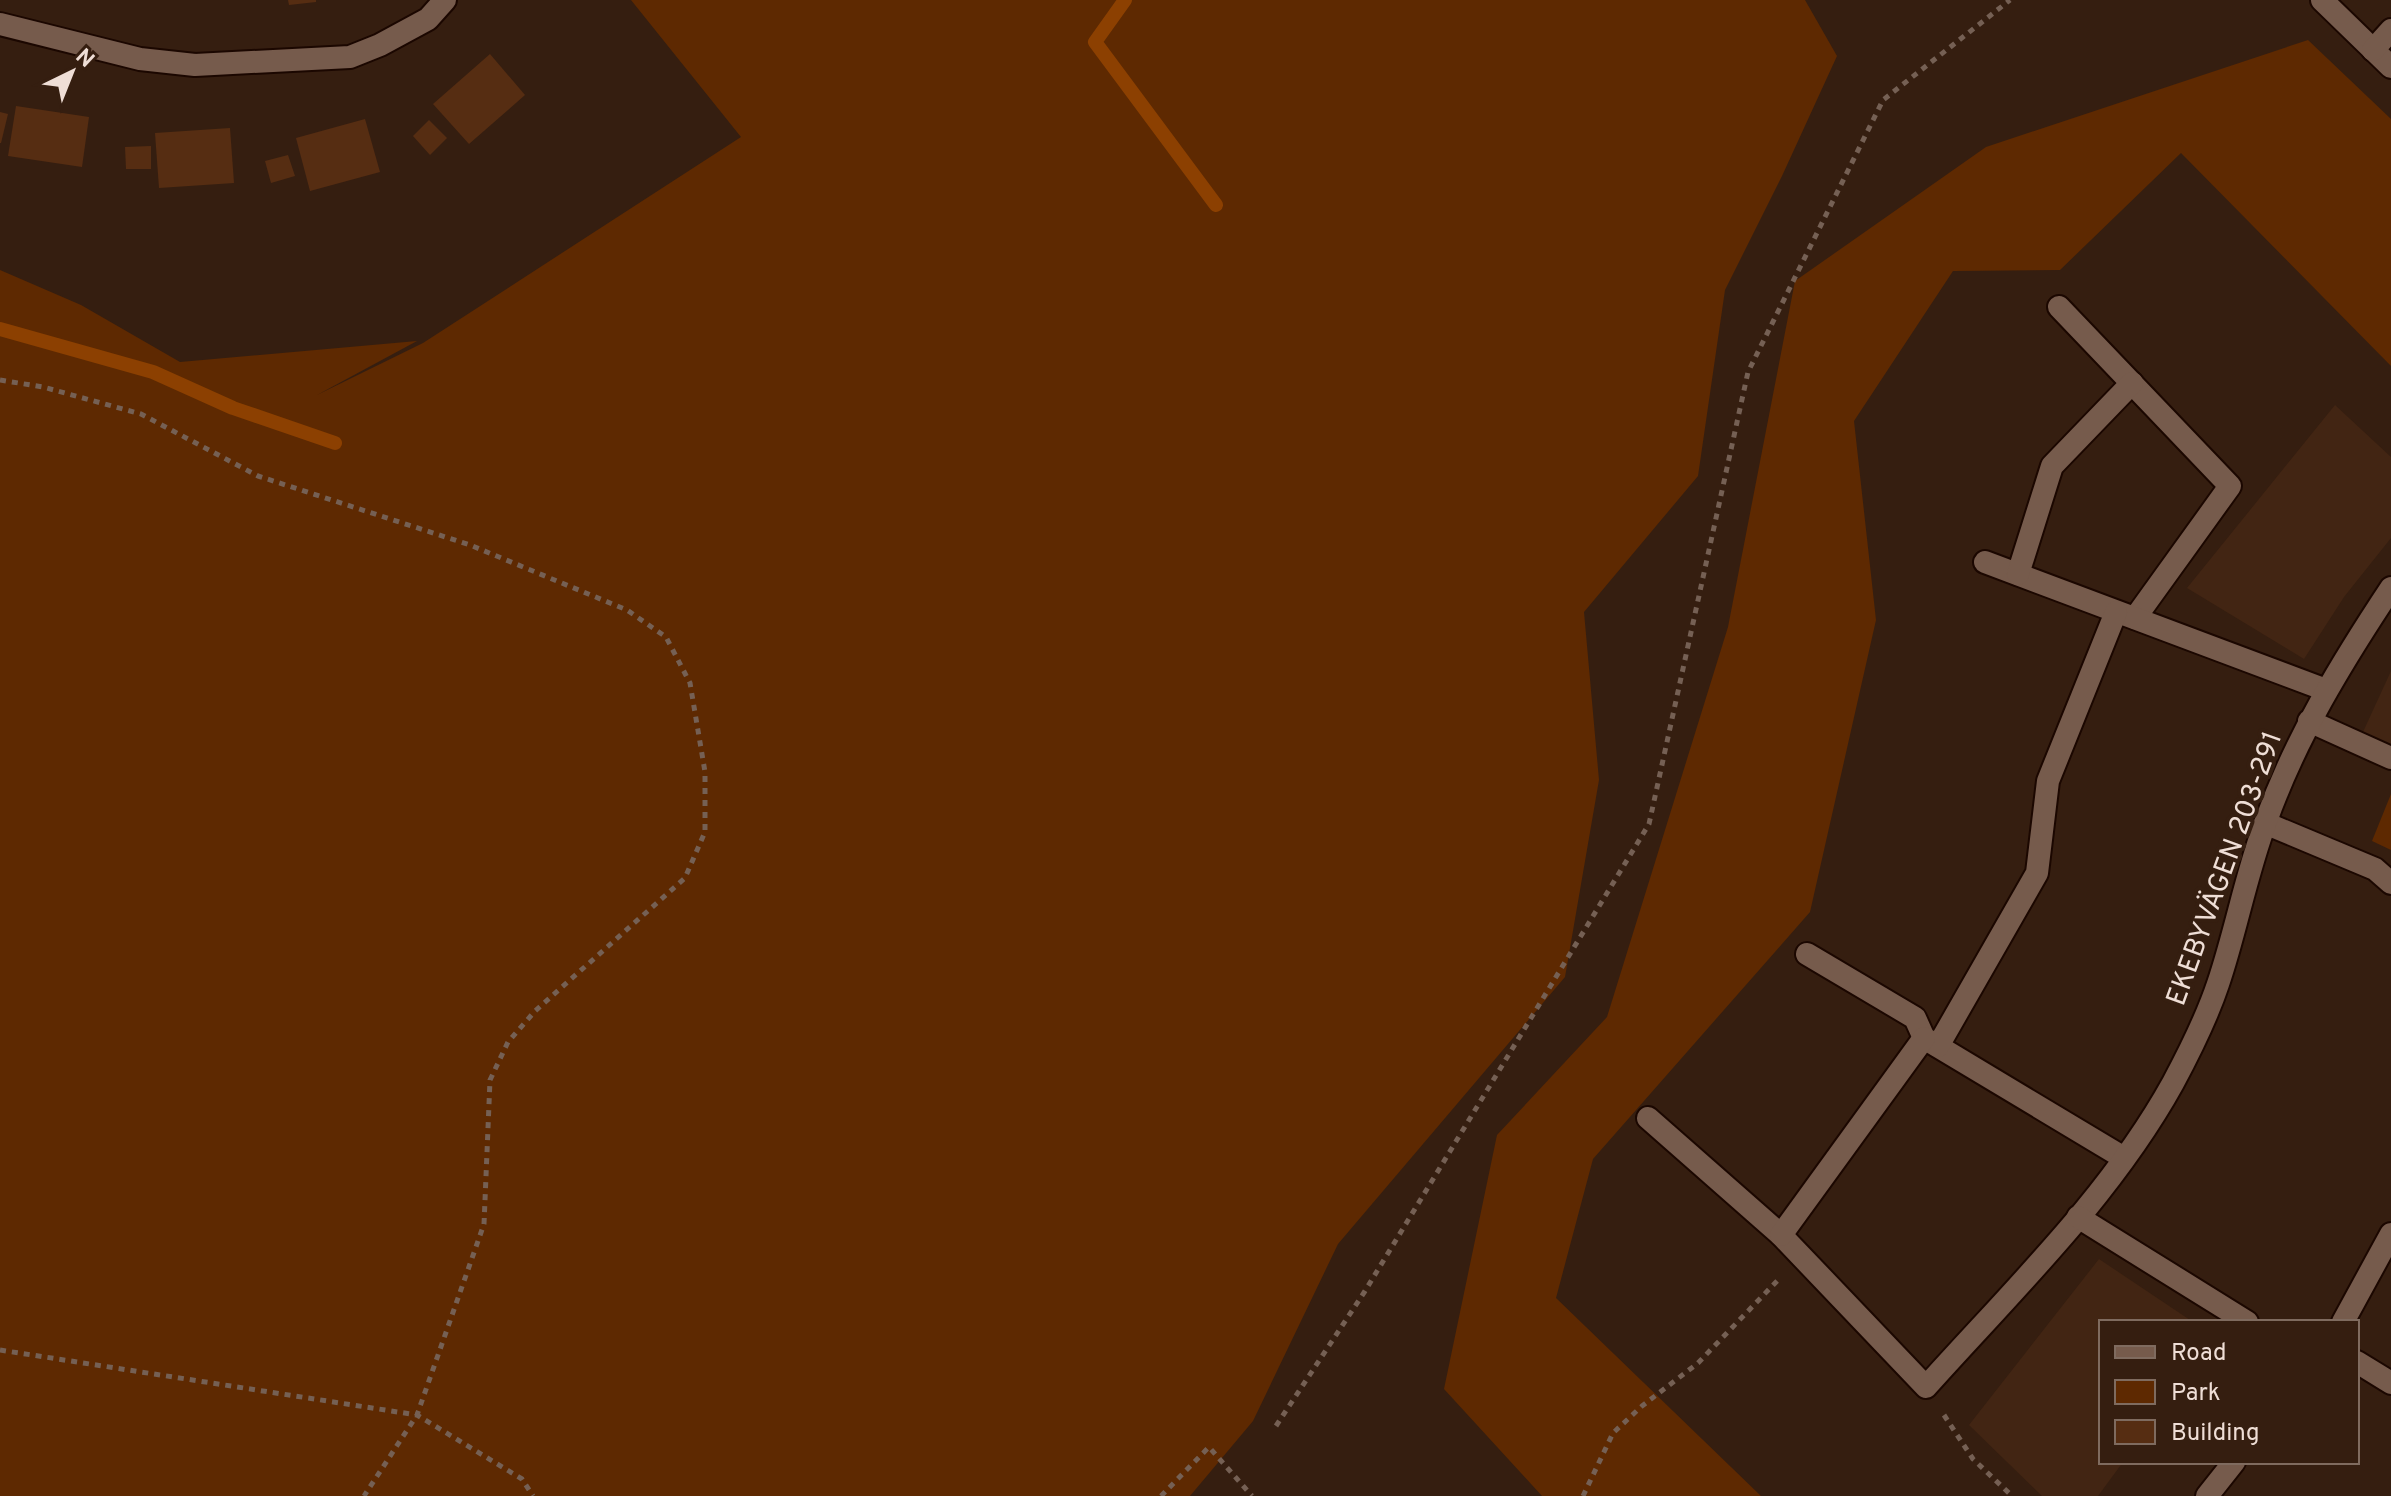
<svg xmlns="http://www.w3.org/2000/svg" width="2391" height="1496" font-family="Overpass,sans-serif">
	<rect width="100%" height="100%" fill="#351e10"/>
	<!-- built -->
	<g fill="#422513">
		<polygon points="2335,405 2391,457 2391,538 2344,597 2304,659 2187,588"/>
		<polygon points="2391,671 2391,745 2363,732"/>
		<polygon points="2099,1259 2193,1322 2101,1322 2101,1462 2123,1462 2098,1496 2042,1496 1969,1425"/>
	</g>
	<!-- green -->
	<g fill="#5e2901">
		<polygon points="631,0 1805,0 1837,56 1782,176 1725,290 1698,476 1584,612 1599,780 1565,977 1338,1244 1253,1421 1190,1496 0,1496 0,270 81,305 180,362 417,341 317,395 423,343 741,137"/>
		<polygon points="2308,40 2391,119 2391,366 2181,153 2060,270 1953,271 1854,421 1876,620 1810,912 1593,1159 1556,1298 1761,1496 1542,1496 1444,1389 1497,1135 1607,1017 1728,627 1795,281 1986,147"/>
		<polygon points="2391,794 2391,850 2372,841"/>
	</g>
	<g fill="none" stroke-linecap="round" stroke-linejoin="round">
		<!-- stream -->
		<g stroke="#8c4001" stroke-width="14">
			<polyline points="1125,0 1095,42 1216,205"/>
			<polyline points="0,329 153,372 233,408 335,443"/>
		</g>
	</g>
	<!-- building -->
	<g fill="#562d12">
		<polygon points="288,0 316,0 316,2 289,5"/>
		<polygon points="490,54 525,95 469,144 433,104"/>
		<polygon points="16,106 89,117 82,167 8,156"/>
		<polygon points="0,112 8,114 1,143 0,143"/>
		<polygon points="365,119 380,172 310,191 296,138"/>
		<polygon points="429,120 447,138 430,155 413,136"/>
		<polygon points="230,128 234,183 159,188 155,133"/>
		<polygon points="151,146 151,169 126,169 125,147"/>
		<polygon points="288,155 295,176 271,183 265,161"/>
	</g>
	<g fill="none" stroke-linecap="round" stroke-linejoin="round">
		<!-- minor casing -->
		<g stroke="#1b0700" stroke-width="26">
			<g id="minor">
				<polyline points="2322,0 2391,67"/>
				<polyline points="0,24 140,59 195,65 350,57 380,45 428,19 445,0"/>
				<polyline points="2373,50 2391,30"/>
				<polyline points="2059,307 2230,486 2135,618"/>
				<polyline points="1985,562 2326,690"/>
				<polyline points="2018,574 2052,466 2132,383"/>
				<polyline points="2309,721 2391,758"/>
				<polyline points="2265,823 2375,869 2391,883"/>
				<polyline points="1807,954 1915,1018 1924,1038 2124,1158"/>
				<polyline points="1938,1046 2037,873 2048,781 2116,612"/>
				<path d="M1648,1118L1781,1235L1926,1387C2012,1291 2110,1197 2173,1083C2188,1055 2208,1014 2218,984C2236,931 2246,874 2266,821C2296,737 2342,662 2391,588"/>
				<polyline points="2078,1217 2247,1322"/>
				<polyline points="1781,1235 1924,1038"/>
				<polyline points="2343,1322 2391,1234"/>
				<polyline points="2357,1362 2391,1383"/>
				<polyline points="2207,1496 2234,1462"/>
			</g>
		</g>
		<!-- path -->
		<g stroke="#756054" stroke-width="5" stroke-dasharray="6 6" stroke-linecap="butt">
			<polyline points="0,380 43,387 141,414 258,476 470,545 627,610 666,637 690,683 705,772 705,832 685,878 535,1011 508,1042 490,1080 484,1224 417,1415 364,1496"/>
			<polyline points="0,1350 417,1415 522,1479 533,1496"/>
			<polyline points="1944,1415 1973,1459 2012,1496"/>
			<polyline points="1276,1426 1365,1291 1649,824 1748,372 1883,100 2010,0"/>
			<polyline points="1161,1496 1209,1447 1252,1496"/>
			<polyline points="1583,1496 1613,1433 1642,1406 1698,1363 1778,1280"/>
		</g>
		<!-- minor -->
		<use href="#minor" stroke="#765b4c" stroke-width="22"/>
	</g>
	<g text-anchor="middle" stroke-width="8" stroke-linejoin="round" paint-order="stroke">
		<!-- street labels -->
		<g font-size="28" fill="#efded6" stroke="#351e10">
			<text transform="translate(2223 868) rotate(-70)" y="10">EKEBYVÄGEN 203-291</text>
		</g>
	</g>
	<!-- legend -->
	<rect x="2099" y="1320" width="260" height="144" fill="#351e10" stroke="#7f6b5f" stroke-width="2"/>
	<rect x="2115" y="1346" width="40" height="12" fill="#765b4c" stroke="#7f6b5f" stroke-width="2"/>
	<text x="2171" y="1360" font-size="24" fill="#efded6">Road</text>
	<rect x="2115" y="1380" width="40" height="24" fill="#5e2901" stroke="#7f6b5f" stroke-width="2"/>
	<text x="2171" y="1400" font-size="24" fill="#efded6">Park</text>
	<rect x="2115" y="1420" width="40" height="24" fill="#562d12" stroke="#7f6b5f" stroke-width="2"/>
	<text x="2171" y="1440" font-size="24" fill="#efded6">Building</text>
	<!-- north arrow -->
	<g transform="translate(72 72) rotate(43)" stroke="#351e10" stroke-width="6" paint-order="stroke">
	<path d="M0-6L14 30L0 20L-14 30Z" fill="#efded6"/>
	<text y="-12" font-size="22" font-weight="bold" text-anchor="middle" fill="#efded6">N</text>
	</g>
</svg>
